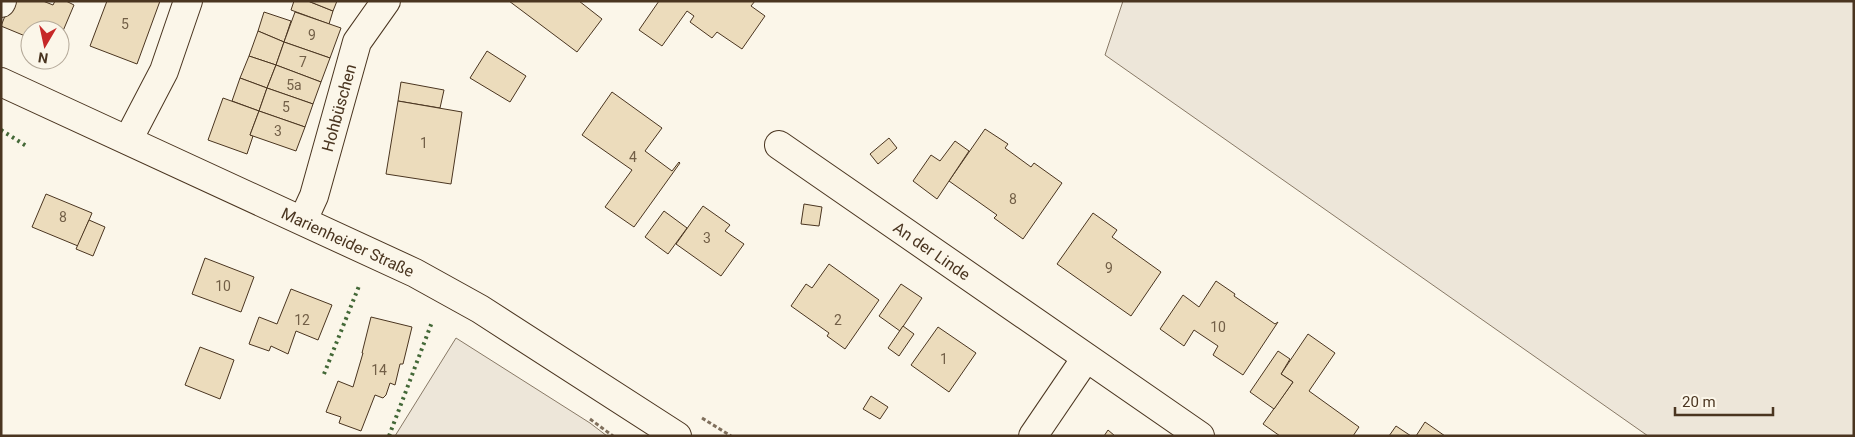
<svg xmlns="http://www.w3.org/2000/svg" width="1855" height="437" font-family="Roboto,sans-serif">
	<rect width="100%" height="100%" fill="#fbf6e9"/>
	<!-- green -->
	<g fill="#ede6d9" stroke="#887966">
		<polygon points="1123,1 1854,1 1854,436 1648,436 1105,55"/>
		<polygon points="456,338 590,423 607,436 395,436"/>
	</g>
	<!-- building -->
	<g fill="#ecdcbc" stroke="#4a3520">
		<polygon points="11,1 43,1 53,5 55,1 66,1 74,5 60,38 60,30 30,30 30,38 1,26"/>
		<polygon points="107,1 160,1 137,64 90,46"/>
		<polygon points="294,1 308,1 333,11 329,24 291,10"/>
		<polygon points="308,1 337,1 333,11"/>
		<polygon points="509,1 579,1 602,19 577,52"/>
		<polygon points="659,1 755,1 751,6 765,16 742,49 717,32 712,38 690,22 694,16 687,11 662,46 639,30"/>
		<polygon points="264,12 291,21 284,42 258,31"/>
		<polygon points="295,12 341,28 330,58 284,42"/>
		<polygon points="258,31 284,42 276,65 249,56"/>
		<polygon points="284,42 330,58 321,82 276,65"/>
		<polygon points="487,51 526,76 510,102 470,78"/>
		<polygon points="249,56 276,65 267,88 240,78"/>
		<polygon points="276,65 321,82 313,104 267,88"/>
		<polygon points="240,78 267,88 259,111 232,101"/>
		<polygon points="401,82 444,90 440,108 398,101"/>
		<polygon points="267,88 313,104 305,127 259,111"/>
		<polygon points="612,92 662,128 645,151 672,171 679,162 680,163 634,227 605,207 632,170 582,135"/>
		<polygon points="223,98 259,111 250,135 253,136 247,154 208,140"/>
		<polygon points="398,101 462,112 451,184 386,174"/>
		<polygon points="259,111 305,127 296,151 250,135"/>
		<polygon points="985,129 1008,144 1005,148 1031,167 1034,163 1062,183 1023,239 994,218 997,215 949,181"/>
		<polygon points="889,138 897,148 878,164 870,154"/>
		<polygon points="955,141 969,151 937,199 913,181 931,155 940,161"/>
		<polygon points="46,194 92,213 78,246 32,227"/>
		<polygon points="804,204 822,207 819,226 801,224"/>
		<polygon points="703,206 730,225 725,231 744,244 721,276 676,244"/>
		<polygon points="664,211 687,228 668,254 645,237"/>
		<polygon points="1093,213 1117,230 1112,237 1161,272 1131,316 1057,264"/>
		<polygon points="89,220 105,227 93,256 76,249"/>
		<polygon points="205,258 254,277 241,312 192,294"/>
		<polygon points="829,264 879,300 845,349 827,336 829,333 791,306 806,284 812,288"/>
		<polygon points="1216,281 1235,294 1234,296 1275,324 1278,322 1243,375 1213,355 1218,346 1194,330 1184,346 1160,329 1183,295 1199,307"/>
		<polygon points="901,284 922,298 900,331 879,316"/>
		<polygon points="291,289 332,305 318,340 296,331 288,354 271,346 269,351 249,344 259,317 277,324"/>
		<polygon points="371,317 412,327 403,364 400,364 395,385 390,383 386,395 383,398 375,395 361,431 339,423 341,417 326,412 338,381 353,387 363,353 362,353"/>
		<polygon points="903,326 914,334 899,356 888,348"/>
		<polygon points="938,327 976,353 949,392 911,365"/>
		<polygon points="1308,334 1335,353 1309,391 1359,427 1353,436 1280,436 1263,424 1293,382 1281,374"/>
		<polygon points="200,347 234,360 220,399 185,385"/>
		<polygon points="1278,351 1290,359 1281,374 1293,382 1274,409 1250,392"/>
		<polygon points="871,396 888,407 880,419 863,409"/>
		<polygon points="1425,422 1445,436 1416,436"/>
		<polygon points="1396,426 1411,436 1389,436"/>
		<polygon points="1108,430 1115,436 1104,436"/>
	</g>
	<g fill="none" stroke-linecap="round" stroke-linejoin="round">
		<!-- minor casing -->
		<g stroke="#4a3520" stroke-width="30">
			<g id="minor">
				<polyline points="1,3 2,1"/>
				<polyline points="128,140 164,71 188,1"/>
				<path id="s1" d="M779,145L1200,436"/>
				<path id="s2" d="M303,220L314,196L357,42L386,1"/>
				<polyline points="1033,436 1086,358"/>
			</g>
		</g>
		<!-- major casing -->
		<g stroke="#4a3520" stroke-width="30">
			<g id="major">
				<path id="s3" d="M1,82L415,273L480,309L677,436"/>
			</g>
		</g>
		<!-- path -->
		<g stroke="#7f6f5c" stroke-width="3" stroke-dasharray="4 2.5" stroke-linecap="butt">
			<polyline points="702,418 731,436"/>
			<polyline points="590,419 613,436"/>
		</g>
		<!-- minor -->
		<use href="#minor" stroke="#fbf6e9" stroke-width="28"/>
		<!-- major -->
		<use href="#major" stroke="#fbf6e9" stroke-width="28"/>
		<!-- hedge -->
		<g stroke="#436837" stroke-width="4" stroke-dasharray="2.5 4" stroke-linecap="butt">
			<polyline points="1,130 28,147"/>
			<polyline points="324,374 359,286"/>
			<polyline points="389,436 432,322"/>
		</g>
	</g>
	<g text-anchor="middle" stroke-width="4" stroke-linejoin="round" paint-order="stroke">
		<!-- number labels -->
		<g font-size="14" fill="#725f47">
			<text x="125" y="29">5</text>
			<text x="312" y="40">9</text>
			<text x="303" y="67">7</text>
			<text x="294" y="90">5a</text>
			<text x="286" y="112">5</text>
			<text x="278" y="136">3</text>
			<text x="424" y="148">1</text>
			<text x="633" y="162">4</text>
			<text x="1013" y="204">8</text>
			<text x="63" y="222">8</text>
			<text x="707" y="243">3</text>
			<text x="1109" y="273">9</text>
			<text x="223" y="291">10</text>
			<text x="302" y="325">12</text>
			<text x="838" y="325">2</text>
			<text x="1218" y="332">10</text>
			<text x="944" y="364">1</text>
			<text x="379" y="375">14</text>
		</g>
		<!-- street labels -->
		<g font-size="16" fill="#4a3520" stroke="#fbf6e9">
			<text dy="6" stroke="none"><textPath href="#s2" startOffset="118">Hohbüschen</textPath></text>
			<text dy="6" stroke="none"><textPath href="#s3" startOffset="382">Marienheider Straße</textPath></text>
			<text dy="6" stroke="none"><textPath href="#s1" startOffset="186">An der Linde</textPath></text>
		</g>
	</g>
	<!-- border -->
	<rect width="1855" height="437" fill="none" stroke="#4a3520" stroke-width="5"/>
	<!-- north arrow -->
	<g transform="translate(45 45) rotate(189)"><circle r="24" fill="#fbf6e9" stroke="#b4a999"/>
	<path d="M0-4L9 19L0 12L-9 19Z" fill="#c62828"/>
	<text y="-8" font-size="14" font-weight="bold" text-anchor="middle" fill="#4a3520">N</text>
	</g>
	<!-- scale -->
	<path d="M1675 407v8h98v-8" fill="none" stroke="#4a3520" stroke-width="2.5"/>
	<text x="1682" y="407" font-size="15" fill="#4a3520" stroke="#fbf6e9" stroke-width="4" paint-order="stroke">20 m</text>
</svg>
